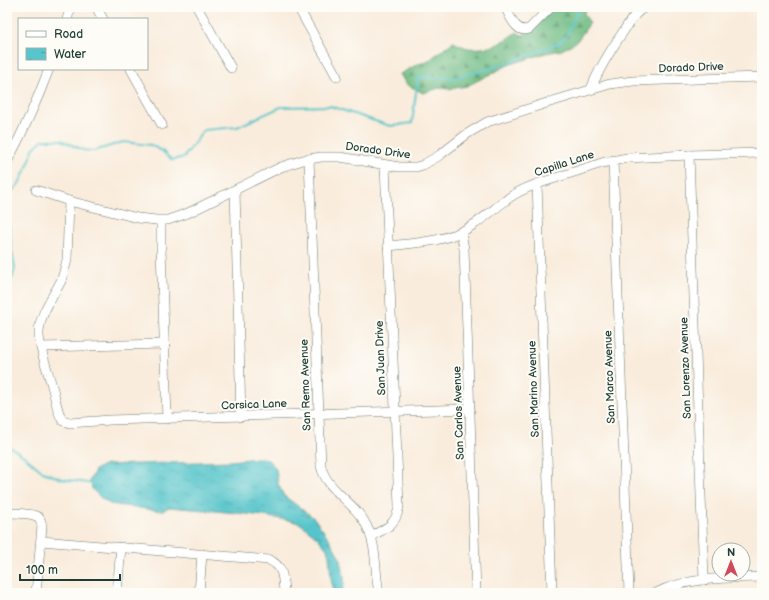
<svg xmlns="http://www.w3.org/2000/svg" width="769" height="600" font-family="'Balsamiq Sans',sans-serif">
	<defs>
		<pattern id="forest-firs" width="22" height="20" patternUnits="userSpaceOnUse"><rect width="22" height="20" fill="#70bc84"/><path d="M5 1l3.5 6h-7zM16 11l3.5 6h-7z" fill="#5b9a6d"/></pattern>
		<pattern id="water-ripples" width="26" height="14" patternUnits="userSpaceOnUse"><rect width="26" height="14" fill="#57c5cb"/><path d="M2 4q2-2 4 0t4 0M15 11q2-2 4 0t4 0" fill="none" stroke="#47a1a6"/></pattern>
	</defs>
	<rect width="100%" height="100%" fill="#fdfcf7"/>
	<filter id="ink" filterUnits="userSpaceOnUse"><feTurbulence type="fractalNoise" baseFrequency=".025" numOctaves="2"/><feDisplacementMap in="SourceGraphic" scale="8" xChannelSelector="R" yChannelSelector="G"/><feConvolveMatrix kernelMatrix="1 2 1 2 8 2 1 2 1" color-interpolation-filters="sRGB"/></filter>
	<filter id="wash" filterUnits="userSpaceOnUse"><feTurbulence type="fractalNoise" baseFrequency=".012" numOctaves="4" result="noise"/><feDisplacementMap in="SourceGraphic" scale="16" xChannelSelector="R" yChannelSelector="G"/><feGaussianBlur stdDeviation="0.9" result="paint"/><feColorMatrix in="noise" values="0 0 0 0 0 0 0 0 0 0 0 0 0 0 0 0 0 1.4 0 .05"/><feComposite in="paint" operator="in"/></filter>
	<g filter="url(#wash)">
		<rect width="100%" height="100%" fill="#f9ecdc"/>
		<!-- forest -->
		<path fill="url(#forest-firs)" stroke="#487c5c" d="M555,7H586L584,14L590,23L577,41L562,50L546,53L508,65L467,86L449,89L439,88L423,93L406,84L400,74L418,64L427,62L442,50L453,42C458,44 463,47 468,48C474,49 490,48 496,45C504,42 510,35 518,32L519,34L524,35Z"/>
		<!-- water -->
		<polygon fill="url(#water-ripples)" stroke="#3b8180" points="258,458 264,458 267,459 275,467 276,470 278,484 284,496 314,518 330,540 341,560 344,576 344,585 342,591 340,593 333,593 331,577 329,555 327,549 318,538 301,524 292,521 264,516 238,513 169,507 162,511 110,504 101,498 92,489 91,483 89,482 96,469 106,465 231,461"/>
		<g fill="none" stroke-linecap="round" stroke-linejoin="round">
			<!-- stream -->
			<g stroke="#57c5cb" stroke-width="2">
				<polyline points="7,196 19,184 30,160 33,149 42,140 61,140 83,150 94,151 123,142 151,145 162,151 172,160 184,157 204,130 237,127 281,107 330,106 390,126 412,123 418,77 455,78 509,63 559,43 567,35 579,7"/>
				<polyline points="7,205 12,252 15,268 12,279 7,285"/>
				<polyline points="7,445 25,457 43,472 62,479 93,484"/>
			</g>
		</g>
	</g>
	<g filter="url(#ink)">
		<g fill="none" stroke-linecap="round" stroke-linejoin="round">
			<!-- minor casing -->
			<g stroke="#6b7a6f" stroke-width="10">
				<g id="minor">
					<polyline points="96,7 103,19"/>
					<polyline points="197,7 231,68"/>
					<polyline points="298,7 337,77"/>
					<path d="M505,7C510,16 516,34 529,29L551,7"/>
					<polyline points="67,19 71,7"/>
					<polyline points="131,69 162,125"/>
					<path d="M591,89C599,68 610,51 623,32C629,23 634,13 645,7"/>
					<polyline points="689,155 704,580"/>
					<path d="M309,159L321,466C326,489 352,501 364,521C378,544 374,568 379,593"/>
					<polyline points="613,160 629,593"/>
					<path d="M7,162C23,132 37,101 49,69"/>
					<polyline points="537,184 552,593"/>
					<polyline points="36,190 69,201 138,218 156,220 168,220 188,213 281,167 303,160 321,157 340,157 399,167 416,167 423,165 440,155 467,134 487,122 550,102 610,84 633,81 762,77"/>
					<polyline points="235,190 241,417"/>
					<path d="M69,201L67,260C65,267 64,274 61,281C53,297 40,313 39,332C38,346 48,371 52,386C55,395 57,414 63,421L70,423L110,420L470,409"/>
					<polyline points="161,221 161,249 167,419"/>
					<polyline points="461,233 464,249 467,328 476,593"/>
					<path d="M388,246C417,243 448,242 473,225C484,218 494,209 505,201C514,193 526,188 537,184L602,163L627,158L689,155L762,153"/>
					<polyline points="41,347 165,344"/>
					<path d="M7,513C14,513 32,513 38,517C41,519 41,523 42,526L36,593"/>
					<path d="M371,536C386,529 397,524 399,506L385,165"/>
					<path d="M41,541L269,560C284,566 283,579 284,593"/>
					<polyline points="117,593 121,547"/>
					<polyline points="199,593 202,554"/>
					<path d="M656,593C688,577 727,578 762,577"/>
				</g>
			</g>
			<!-- minor -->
			<use href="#minor" stroke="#fff" stroke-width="9"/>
		</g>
	</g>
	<g text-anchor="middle" stroke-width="4" stroke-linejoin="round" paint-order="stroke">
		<!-- street labels -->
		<g font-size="11" fill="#1f3d34" stroke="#fdfcf7">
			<text transform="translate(691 67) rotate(-2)" y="4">Dorado Drive</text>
			<text transform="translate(378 150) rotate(8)" y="4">Dorado Drive</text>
			<text transform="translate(564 163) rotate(-18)" y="4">Capilla Lane</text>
			<text transform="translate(380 358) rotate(-92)" y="4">San Juan Drive</text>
			<text transform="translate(685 368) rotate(-92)" y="4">San Lorenzo Avenue</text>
			<text transform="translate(609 377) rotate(-92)" y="4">San Marco Avenue</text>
			<text transform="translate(305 385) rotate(-92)" y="4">San Remo Avenue</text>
			<text transform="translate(533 389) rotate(-92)" y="4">San Marino Avenue</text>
			<text transform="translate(254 404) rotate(-2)" y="4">Corsica Lane</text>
			<text transform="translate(458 413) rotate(-92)" y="4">San Carlos Avenue</text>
		</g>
	</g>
	<!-- margin -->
	<rect width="769" height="600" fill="none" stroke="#fdfcf7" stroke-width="24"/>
	<!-- legend -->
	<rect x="18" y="18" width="130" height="52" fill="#fdfcf7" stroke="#a4b0a9"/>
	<rect x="26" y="31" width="20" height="6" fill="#ffffff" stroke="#a4b0a9"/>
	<text x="54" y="38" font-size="12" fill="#1f3d34">Road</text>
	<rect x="26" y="48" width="20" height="12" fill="url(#water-ripples)" stroke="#a4b0a9"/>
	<text x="54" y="58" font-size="12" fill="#1f3d34">Water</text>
	<!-- north arrow -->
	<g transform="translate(731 562)"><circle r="19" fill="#fdfcf7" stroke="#a4b0a9"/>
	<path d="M0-3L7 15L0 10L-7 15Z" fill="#d1495b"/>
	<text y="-6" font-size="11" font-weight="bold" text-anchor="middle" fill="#1f3d34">N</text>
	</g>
	<!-- scale -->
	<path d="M20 574v6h100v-6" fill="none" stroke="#1f3d34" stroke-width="2"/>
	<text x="26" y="574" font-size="12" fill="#1f3d34" stroke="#fdfcf7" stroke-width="3" paint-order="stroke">100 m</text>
</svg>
